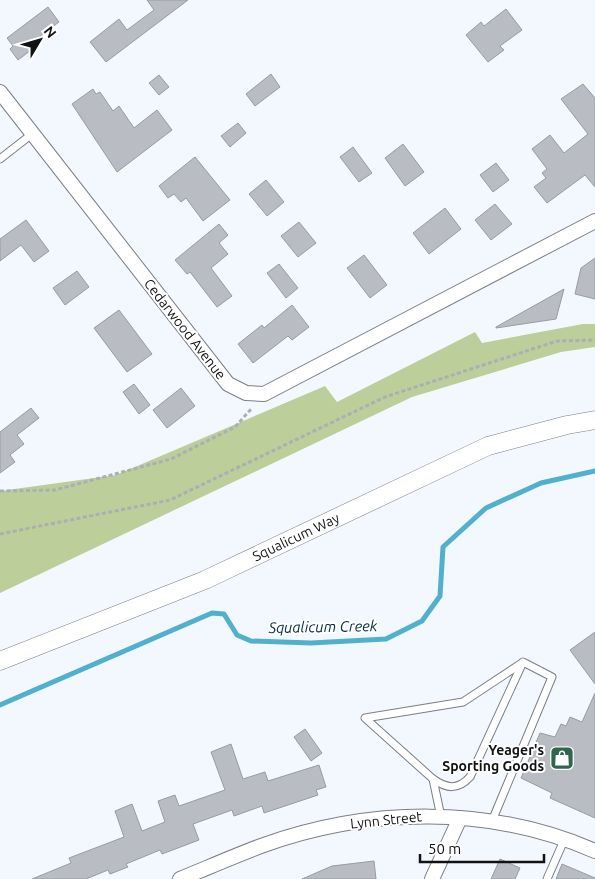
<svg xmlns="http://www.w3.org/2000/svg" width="595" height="879" font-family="Ubuntu,sans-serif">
	<rect width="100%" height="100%" fill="#f3f8fe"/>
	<!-- green -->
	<polygon fill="#bcce99" points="583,324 595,324 595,347 561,352 412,397 0,593 0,491 116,475 325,386 337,402 475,332 482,343"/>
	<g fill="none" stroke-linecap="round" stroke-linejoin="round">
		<!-- stream -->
		<polyline stroke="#51b1cd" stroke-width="5" points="0,705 212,613 224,614 237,635 251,641 311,643 386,639 422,621 440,596 443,547 486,508 541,483 595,471"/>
	</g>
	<!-- building -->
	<g fill="#b9bdc3" stroke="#989ca2">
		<polygon points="147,0 188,0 106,62 90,42 119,19 127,30 154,10"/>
		<polygon points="48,7 59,22 40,36 43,41 18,60 10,49 13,46 7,38"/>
		<polygon points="506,9 522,30 500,46 504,50 488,62 466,35 481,22 484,26"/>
		<polygon points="271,74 280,87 255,106 246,94"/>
		<polygon points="159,75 169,87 159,95 149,83"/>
		<polygon points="583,84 595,98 595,187 585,175 547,203 534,187 546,178 542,173 547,169 532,149 550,135 564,153 588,134 561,99"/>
		<polygon points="93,89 96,94 100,92 113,111 119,106 134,128 157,110 172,130 117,172 72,104"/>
		<polygon points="238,123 246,133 230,147 221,136"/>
		<polygon points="403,144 424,172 405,186 385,158"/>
		<polygon points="353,147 372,173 359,182 340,157"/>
		<polygon points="195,157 230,200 203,221 186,198 181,202 174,194 168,198 159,186"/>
		<polygon points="496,163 509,180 493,192 480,175"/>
		<polygon points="266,180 284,202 267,216 249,194"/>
		<polygon points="495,204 512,224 491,240 475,220"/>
		<polygon points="445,208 461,229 429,254 413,233"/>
		<polygon points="26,220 49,251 34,262 21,245 0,261 0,239"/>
		<polygon points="299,222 316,243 298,257 281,236"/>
		<polygon points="219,224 228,235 219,243 228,254 211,268 232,296 217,307 190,272 187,274 175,260"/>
		<polygon points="364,255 387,285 370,298 347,268"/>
		<polygon points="595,258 595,299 575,294 581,268"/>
		<polygon points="279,264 298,288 286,298 267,273"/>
		<polygon points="77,271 89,287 65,305 53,288"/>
		<polygon points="564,289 556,319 496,328 496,327"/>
		<polygon points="292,305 309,327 292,340 288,336 253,363 238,344 262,325 264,328"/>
		<polygon points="119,310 152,354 127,372 94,328"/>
		<polygon points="134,384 150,405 139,414 123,392"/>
		<polygon points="181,388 195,406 167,428 153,410"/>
		<polygon points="31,408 39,418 17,435 24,444 10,455 15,462 0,473 0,432"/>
		<polygon points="595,632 595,684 570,650"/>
		<polygon points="595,693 595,818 550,798 552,793 521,778 540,733 555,737 561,724 566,726 570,717 582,722"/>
		<polygon points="305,729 322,753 311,761 294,737"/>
		<polygon points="231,744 243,779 265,772 268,781 319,765 326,787 316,790 318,795 264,813 262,806 234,816 232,810 193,824 199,840 162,854 160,850 126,864 128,867 110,874 108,870 86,879 32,879 71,863 69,858 124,837 115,811 132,804 142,831 165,822 158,801 175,795 179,806 225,790 211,752"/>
		<polygon points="500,859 520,868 515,879 491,879"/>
		<polygon points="374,861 376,879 302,879 332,866"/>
		<polygon points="562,864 595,878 595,879 556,879"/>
	</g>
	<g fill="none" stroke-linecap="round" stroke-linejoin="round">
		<!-- service casing -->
		<g stroke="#7b7f85" stroke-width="9">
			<g id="service">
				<polyline points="0,159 32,134"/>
				<path d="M433,779C447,789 458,790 470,777L523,662L552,677L492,821"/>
				<polyline points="441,817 433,779 365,718 463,702 522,663"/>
				<polyline points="547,879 565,838"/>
			</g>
		</g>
		<!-- minor casing -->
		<g stroke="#7b7f85" stroke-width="16">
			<g id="minor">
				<polyline points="0,92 228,384 246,393 264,394 595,221"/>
				<path d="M180,879C207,868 234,856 261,846C369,807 489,805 595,851"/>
				<polyline points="432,879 460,818"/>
			</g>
		</g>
		<!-- tertiary casing -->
		<g stroke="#7b7f85" stroke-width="19">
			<g id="tertiary">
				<path id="s1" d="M0,661L205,580L488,446L567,425L595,420"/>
			</g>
		</g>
		<!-- path -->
		<g stroke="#abafb4" stroke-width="3" stroke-dasharray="4 2.5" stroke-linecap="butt">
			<polyline points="0,491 55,490 171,459 235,427 252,408"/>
			<polyline points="0,534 170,500 385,397 557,341 595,340"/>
		</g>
		<!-- service -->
		<use href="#service" stroke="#fff" stroke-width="7"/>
		<!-- minor -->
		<use href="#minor" stroke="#fff" stroke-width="14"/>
		<!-- tertiary -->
		<use href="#tertiary" stroke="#fff" stroke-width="18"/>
	</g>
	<!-- icons -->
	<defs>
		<g id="shop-square" transform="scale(1.25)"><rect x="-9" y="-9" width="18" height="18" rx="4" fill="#30664d" stroke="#fff"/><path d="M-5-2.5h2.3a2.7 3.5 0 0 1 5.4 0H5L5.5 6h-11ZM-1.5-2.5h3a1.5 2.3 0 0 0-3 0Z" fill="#fff"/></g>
	</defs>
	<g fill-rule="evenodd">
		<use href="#shop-square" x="562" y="758"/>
	</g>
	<g text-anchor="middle" stroke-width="4" stroke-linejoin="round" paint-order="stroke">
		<!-- street labels -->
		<g font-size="14" fill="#111214" stroke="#fff">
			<text transform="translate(185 329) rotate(52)" y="5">Cedarwood Avenue</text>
			<text dy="5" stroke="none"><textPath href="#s1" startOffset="321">Squalicum Way</textPath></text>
			<text transform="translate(386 820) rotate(-6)" y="5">Lynn Street</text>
		</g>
		<!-- poi labels -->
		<g font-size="14" font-weight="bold" fill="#111214" stroke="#fff" text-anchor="end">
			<text x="544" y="755">Yeager's<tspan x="544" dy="16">Sporting Goods</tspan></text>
		</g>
		<!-- water labels -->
		<g font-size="15" font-style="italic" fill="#002f3b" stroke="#fff">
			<text transform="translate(323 627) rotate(-1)" y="5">Squalicum Creek</text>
		</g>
	</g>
	<!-- north arrow -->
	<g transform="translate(40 40) rotate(52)" stroke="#ffffff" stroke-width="4" paint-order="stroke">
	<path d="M0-4L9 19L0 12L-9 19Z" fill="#111214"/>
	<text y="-8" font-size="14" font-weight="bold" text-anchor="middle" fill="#111214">N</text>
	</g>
	<!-- scale -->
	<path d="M420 854v8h124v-8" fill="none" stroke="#111214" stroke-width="2.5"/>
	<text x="428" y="854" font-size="15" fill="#111214" stroke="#ffffff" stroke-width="4" paint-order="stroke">50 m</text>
</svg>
